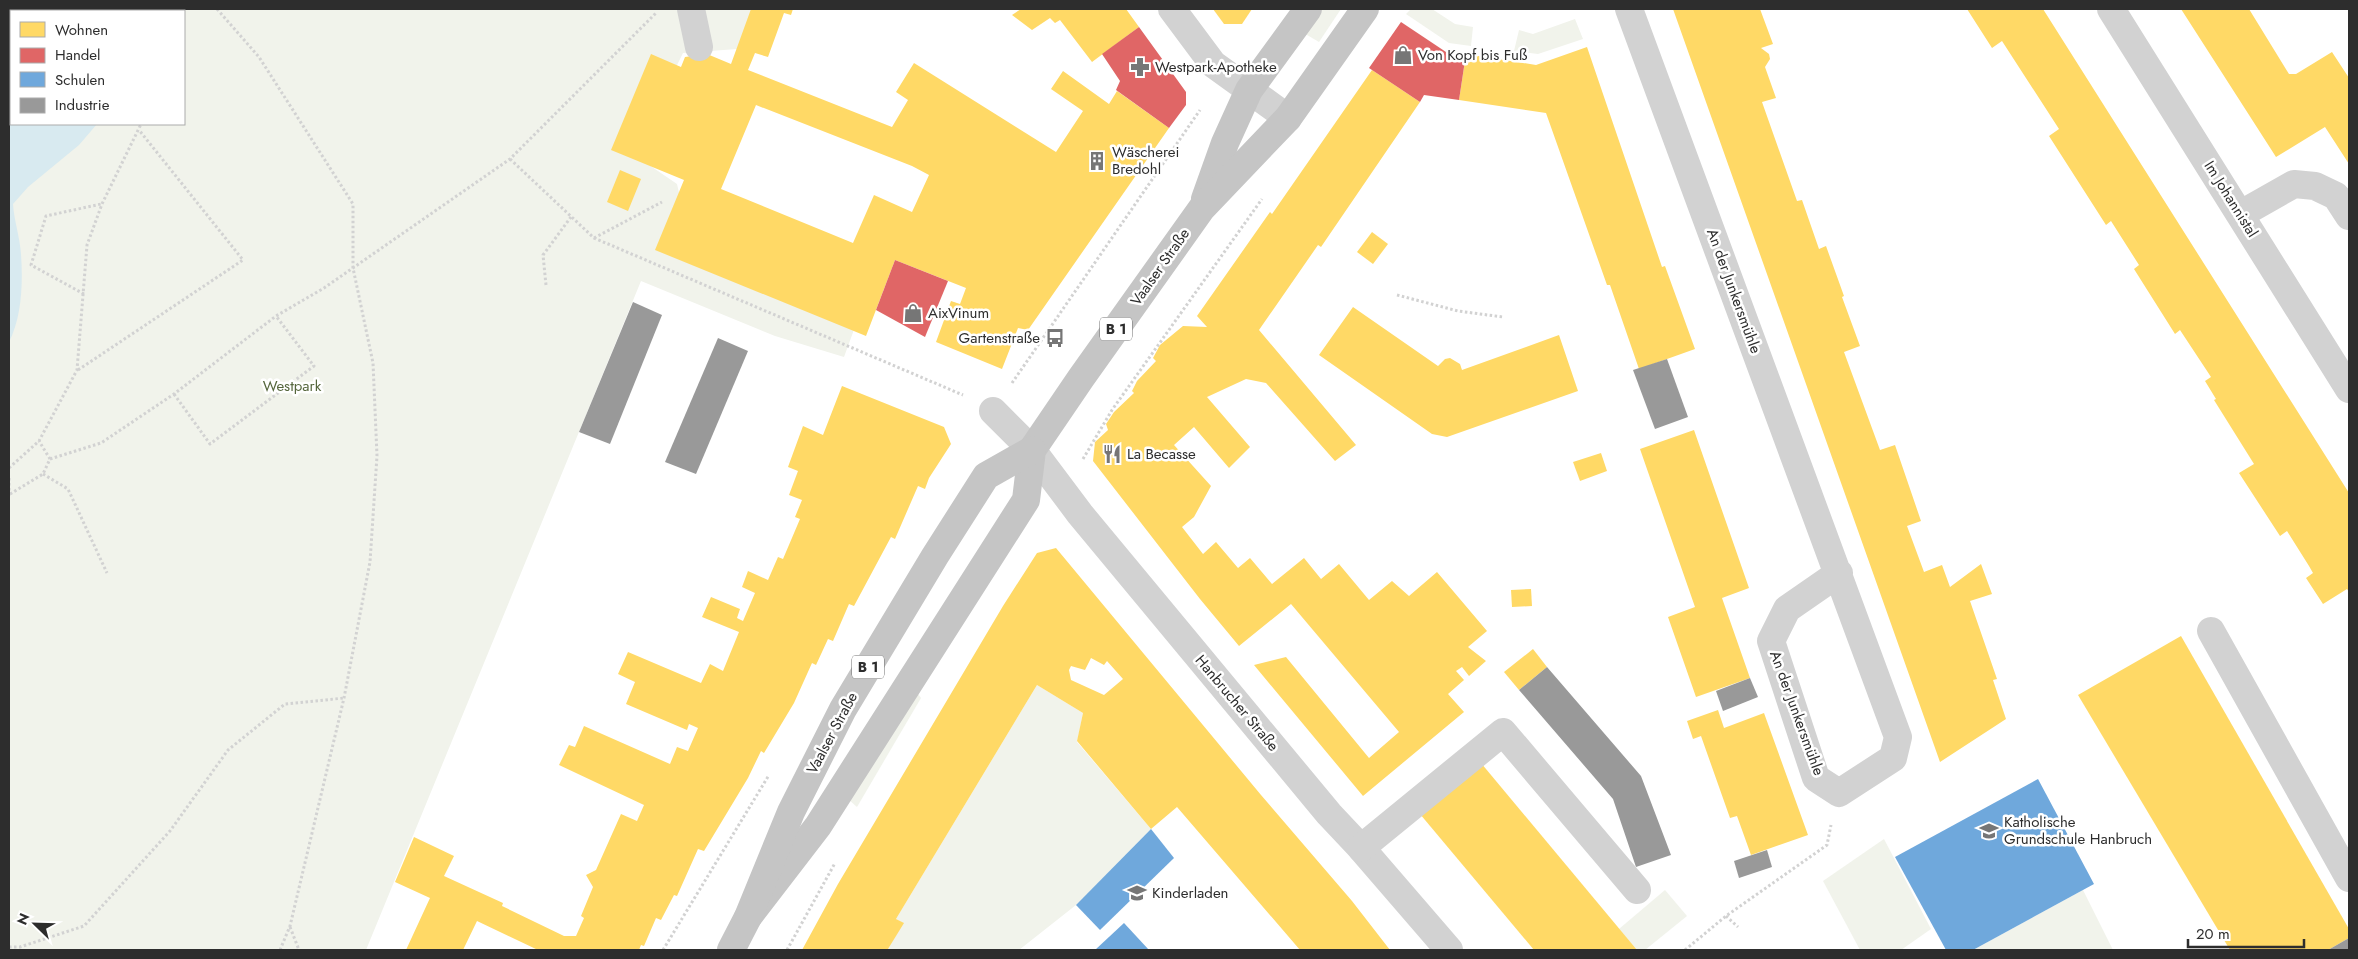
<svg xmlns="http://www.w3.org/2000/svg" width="2358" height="959" font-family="Jost,sans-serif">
	<rect width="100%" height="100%" fill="#fff"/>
	<!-- green -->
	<g fill="#f1f3eb" fill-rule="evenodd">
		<path d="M9,9H756L737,49L683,53L633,154L677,184L686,223L859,316L844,357L775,336L641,281L366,950H9ZM11,11H184V124H11Z"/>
		<polygon points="1319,9 1341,9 1319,42 1302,32"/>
		<polygon points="1411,9 1432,9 1455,24 1473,27 1471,46 1449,43 1406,14"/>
		<polygon points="1575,19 1583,39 1538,54 1514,51 1519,30 1533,34"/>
		<polygon points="1037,685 1083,713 1077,742 1151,829 1076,905 1019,950 890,950 888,949 903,923 896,919"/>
		<polygon points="918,694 921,698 857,807 847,798"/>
		<polygon points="1884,839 1931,929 1901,950 1860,950 1823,881"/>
		<polygon points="1665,890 1687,916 1645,950 1637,950 1619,929"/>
		<polygon points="2083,890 2113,950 1973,950"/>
	</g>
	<!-- water -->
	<path fill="#d8eaf0" d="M9,9H120L121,11H11V124H97L79,145L28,187L13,204C14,221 20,237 21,254C23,282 22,317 9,342Z"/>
	<!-- homes -->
	<g fill="#ffd966" fill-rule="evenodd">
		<path d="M751,9H793L791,15L784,13L768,57L755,53L748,70L892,127L908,100L896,92L914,63L1056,152L1083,111L1051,89L1063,71L1109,104L1117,91L1169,128L1028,330L1018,328L1002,369L936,342L951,301L960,304L966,288L895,260L866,336L655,250L684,180L611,150L651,54L681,67L685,57L707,54L731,64ZM756,105L912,166L929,175L912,212L874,195L853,243L721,189Z"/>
		<polygon points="1021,9 1126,9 1139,27 1092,62 1060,20 1055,23 1050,18 1032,30 1012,15"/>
		<polygon points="1213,9 1252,9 1242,24 1224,24"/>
		<polygon points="1673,9 1760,9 1773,44 1761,48 1769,54 1770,59 1765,67 1776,98 1762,102 1797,201 1802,200 1819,249 1826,246 1844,296 1842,297 1860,346 1844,352 1880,450 1895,445 1921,521 1907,526 1924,572 1942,565 1950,587 1981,564 1992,594 1970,601 1997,679 1993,680 2006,719 1940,762"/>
		<polygon points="1967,9 2043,9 2349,493 2349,592 2347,589 2323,604 2306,578 2313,573 2309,566 2287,531 2280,536 2239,473 2254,464 2214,400 2216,399 2205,381 2211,377 2180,330 2175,334 2134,269 2139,265 2111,221 2106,225 2049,136 2059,129 2002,41 1992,48"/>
		<polygon points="2181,9 2249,9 2289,74 2296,74 2332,52 2349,78 2349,164 2325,127 2276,157"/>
		<polygon points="1587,47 1662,267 1665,266 1695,349 1639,369 1610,285 1607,285 1546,113 1459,100 1466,54 1536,65"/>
		<polygon points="1372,70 1420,102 1321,247 1318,245 1259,330 1356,445 1335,461 1266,383 1246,379 1207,397 1250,447 1229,468 1194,427 1174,445 1211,486 1194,517 1182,527 1203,554 1216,542 1238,568 1250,558 1272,584 1304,558 1321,579 1339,564 1369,600 1392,581 1409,596 1437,572 1487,631 1468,647 1486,661 1469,676 1462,667 1456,671 1464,680 1448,694 1464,712 1363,796 1254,665 1286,657 1369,758 1399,732 1291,604 1239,646 1200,599 1093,461 1095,442 1108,430 1106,424 1114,412 1134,393 1132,391 1137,381 1156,361 1153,358 1160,345 1183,326 1207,327 1197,316 1270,212 1272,214"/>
		<polygon points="620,170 641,179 628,211 607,202"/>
		<polygon points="1372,232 1388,244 1373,264 1357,252"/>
		<polygon points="1353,307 1438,366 1445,359 1450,358 1460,364 1462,370 1559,335 1578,391 1447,437 1432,434 1319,355"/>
		<polygon points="842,386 944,427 951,444 929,478 925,489 918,486 895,539 891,537 854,606 849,604 833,641 828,639 816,665 812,663 794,703 764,753 761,751 748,778 704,851 698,849 677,896 674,895 661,920 656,918 644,946 641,945 639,950 538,950 477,921 463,950 406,950 430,898 395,882 414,837 454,856 444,876 503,903 502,906 564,936 576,936 584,918 581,916 593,887 586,875 596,870 621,814 637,821 644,805 559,765 569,745 575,747 584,726 670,764 677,747 688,751 698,728 689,724 687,730 626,704 635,682 618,674 628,652 701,683 710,664 723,671 739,632 702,617 711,597 740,609 737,618 743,621 755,593 742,587 748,571 768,580 778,557 783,559 800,519 795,517 802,500 789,495 798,471 788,467 803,426 823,435"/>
		<polygon points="1694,430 1749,588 1722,598 1750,678 1696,697 1668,617 1695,607 1640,449"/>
		<polygon points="1601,453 1607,471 1580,481 1573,462"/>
		<path d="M1056,548L1261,795L1352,901L1390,950H1300L1177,807L1151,829L1077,741L1083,713L1037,685L896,919L904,923L888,949L890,950H802L838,884L1003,606L1037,553ZM1091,658L1104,665L1107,661L1123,679L1104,695L1071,680L1069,670L1071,666L1085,670Z"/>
		<polygon points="1531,589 1532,606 1512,607 1511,590"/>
		<polygon points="2181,636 2349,929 2349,938 2328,950 2230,950 2078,695"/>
		<polygon points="1533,649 1547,667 1519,690 1504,672"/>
		<polygon points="1718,710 1724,728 1764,713 1808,835 1751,855 1737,816 1730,818 1701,736 1693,739 1687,721"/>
		<polygon points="1481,763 1637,950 1534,950 1420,814"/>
	</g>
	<!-- shops -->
	<g fill="#e06666">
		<polygon points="1401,22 1446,52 1466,54 1459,100 1424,95 1420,102 1369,68"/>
		<polygon points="1139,27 1186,92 1186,105 1169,128 1116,90 1120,81 1102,54"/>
		<polygon points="895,260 948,281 925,337 876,310"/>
	</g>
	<!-- schools -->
	<g fill="#6fa8dc">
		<polygon points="2038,779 2094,884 1973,950 1946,950 1895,857"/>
		<polygon points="1151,829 1174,858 1100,930 1076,905"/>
		<polygon points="1124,923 1149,950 1095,950"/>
	</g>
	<!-- industry -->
	<g fill="#999">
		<polygon points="633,302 662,315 610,444 579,432"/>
		<polygon points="718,338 748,351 696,474 665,462"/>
		<polygon points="1667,359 1688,417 1655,429 1633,370"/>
		<polygon points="1547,667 1641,776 1671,855 1636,867 1613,799 1519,690"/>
		<polygon points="1750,678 1758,697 1723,711 1716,691"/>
		<polygon points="1767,850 1772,867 1739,878 1734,861"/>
		<polygon points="2349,938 2349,950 2328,950"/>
	</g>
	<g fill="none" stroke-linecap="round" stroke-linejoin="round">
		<!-- path -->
		<g stroke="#d2d2d2" stroke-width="3" stroke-dasharray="2.5 2.5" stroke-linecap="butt">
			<polyline points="217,9 259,57 353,204 353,268 373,363 377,456 370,562 344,698 290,926 280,950"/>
			<polyline points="175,11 176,9"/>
			<polyline points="510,159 594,238 963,395"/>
			<polyline points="594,238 662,202"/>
			<polyline points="546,285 543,255 571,217"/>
			<polyline points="84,294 31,265 46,216 101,204"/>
			<polyline points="1397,295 1458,311 1503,317"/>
			<polyline points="78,370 243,260 139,130"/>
			<polyline points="1012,383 1200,110"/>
			<polyline points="174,394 210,444 314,366 276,316"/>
			<polyline points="50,459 101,443 174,394 276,316 324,288 510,159 657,12"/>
			<polyline points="1083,459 1112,410 1262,199"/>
			<polyline points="9,468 39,441 77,370 87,245 102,204 141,124"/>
			<polyline points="43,474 68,489 107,573"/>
			<polyline points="9,478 9,498"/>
			<polyline points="10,494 43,474 50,459 39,441"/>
			<polyline points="1726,916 1738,927"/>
			<polyline points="290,927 299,950"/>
			<polyline points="9,947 20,947 84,926 170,831 228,750 285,704 344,698"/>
			<polyline points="663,950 769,775"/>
			<polyline points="787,950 835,863"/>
			<polyline points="1685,950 1726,916 1827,845 1831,825"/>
		</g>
		<!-- minor -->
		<g stroke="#d2d2d2" stroke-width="28">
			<polyline points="691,9 699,47"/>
			<polyline points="1172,9 1213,64 1288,118"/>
			<polyline points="1629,9 1898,737 1893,758 1839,793 1816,778 1771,641 1787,609 1839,573"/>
			<polyline points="2111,9 2349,389"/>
			<polyline points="2241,214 2294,184 2315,186 2336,196 2349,216"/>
			<polyline points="993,411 1032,450 1080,514 1329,814 1361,848 1449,950"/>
			<polyline points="2211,631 2349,878"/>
			<polyline points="1361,848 1503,732 1637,890"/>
		</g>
		<!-- major -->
		<g stroke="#c5c5c5" stroke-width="28">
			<polyline points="1205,199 1225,143 1249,90 1308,9"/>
			<polyline points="748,917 818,826 1026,500 1032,450 1081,378 1202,208 1288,118 1365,9"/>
			<polyline points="731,950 748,917 791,812 843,709 935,556 986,476 1032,450"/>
		</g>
	</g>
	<!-- icons -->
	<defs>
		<g id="shop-bare" transform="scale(1.5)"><path d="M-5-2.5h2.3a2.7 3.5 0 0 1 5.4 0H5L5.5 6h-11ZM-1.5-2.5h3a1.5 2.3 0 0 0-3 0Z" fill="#767676" stroke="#fff" stroke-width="2.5" paint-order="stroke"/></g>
		<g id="pharmacy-bare" transform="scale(1.5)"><path d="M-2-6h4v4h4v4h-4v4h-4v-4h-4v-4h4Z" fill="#767676" stroke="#fff" stroke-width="2.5" paint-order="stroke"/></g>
		<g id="building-bare" transform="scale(1.5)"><path d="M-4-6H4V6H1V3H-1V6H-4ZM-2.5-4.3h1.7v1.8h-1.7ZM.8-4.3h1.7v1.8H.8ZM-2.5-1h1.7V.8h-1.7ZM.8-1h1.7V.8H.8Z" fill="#767676" stroke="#fff" stroke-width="2.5" paint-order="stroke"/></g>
		<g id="bus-bare" transform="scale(1.5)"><path d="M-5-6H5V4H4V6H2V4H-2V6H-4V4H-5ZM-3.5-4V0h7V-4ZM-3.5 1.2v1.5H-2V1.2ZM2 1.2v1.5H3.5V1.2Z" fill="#767676" stroke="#fff" stroke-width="2.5" paint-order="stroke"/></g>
		<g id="restaurant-bare" transform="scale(1.5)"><path d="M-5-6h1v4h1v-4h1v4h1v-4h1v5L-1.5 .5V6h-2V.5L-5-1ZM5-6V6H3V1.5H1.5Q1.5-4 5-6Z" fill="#767676" stroke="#fff" stroke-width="2.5" paint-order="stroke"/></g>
		<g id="school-bare" transform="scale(1.5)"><path d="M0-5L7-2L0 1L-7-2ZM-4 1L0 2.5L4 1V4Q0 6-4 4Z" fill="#767676" stroke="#fff" stroke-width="2.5" paint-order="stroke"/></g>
	</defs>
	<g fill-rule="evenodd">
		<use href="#shop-bare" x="1403" y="55"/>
		<use href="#pharmacy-bare" x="1140" y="67"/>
		<use href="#building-bare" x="1097" y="161"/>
		<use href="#shop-bare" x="913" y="313"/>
		<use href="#bus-bare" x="1055" y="338"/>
		<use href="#restaurant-bare" x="1112" y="454"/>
		<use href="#school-bare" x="1989" y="831"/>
		<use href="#school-bare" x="1137" y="893"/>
	</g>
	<g text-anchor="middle" stroke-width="5" stroke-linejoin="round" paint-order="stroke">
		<!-- shield labels -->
		<g fill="#fff" stroke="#6c6c6c" stroke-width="1">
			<rect x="1100" y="317.5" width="32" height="23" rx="4"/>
			<rect x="852" y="655.5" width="32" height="23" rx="4"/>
		</g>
		<g font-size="14" font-weight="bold" fill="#2d2d2d">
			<text x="1116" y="334">B 1</text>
			<text x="868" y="672">B 1</text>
		</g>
		<!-- poi labels -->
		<g font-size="15" fill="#2d2d2d" stroke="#fff" text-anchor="start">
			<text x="1418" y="60">Von Kopf bis Fuß</text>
			<text x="1155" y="72">Westpark-Apotheke</text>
			<text x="1112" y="157">Wäscherei<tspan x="1112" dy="17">Bredohl</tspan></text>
			<text x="928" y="318">AixVinum</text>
			<text x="1040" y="343" text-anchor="end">Gartenstraße</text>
			<text x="1127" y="459">La Becasse</text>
			<text x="2004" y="827">Katholische<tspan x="2004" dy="17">Grundschule Hanbruch</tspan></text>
			<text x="1152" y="898">Kinderladen</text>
		</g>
		<!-- street labels -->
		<g font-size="15" fill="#2d2d2d" stroke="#fff">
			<text transform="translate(2231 199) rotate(58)" y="5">Im Johannistal</text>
			<text transform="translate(1160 267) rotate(-55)" y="5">Vaalser Straße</text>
			<text transform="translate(1734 291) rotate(70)" y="5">An der Junkersmühle</text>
			<text transform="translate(1237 703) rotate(50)" y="5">Hanbrucher Straße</text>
			<text transform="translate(1797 713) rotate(70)" y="5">An der Junkersmühle</text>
			<text transform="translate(832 733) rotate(-62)" y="5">Vaalser Straße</text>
		</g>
		<!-- park labels -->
		<g font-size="15" fill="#55663c" stroke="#fff">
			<text x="292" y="391">Westpark</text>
		</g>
	</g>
	<!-- border -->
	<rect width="2358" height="959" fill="none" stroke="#2d2d2d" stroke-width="20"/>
	<!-- legend -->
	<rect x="10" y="10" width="175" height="115" fill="#ffffff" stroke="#ababab"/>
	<rect x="20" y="22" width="25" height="15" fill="#ffd966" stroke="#ababab"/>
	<text x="55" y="35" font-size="15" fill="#2d2d2d">Wohnen</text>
	<rect x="20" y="48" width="25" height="15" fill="#e06666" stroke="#ababab"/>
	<text x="55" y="60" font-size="15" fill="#2d2d2d">Handel</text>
	<rect x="20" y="72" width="25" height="15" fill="#6fa8dc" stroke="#ababab"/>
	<text x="55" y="85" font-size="15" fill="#2d2d2d">Schulen</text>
	<rect x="20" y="98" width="25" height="15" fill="#999999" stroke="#ababab"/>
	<text x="55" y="110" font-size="15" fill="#2d2d2d">Industrie</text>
	<!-- north arrow -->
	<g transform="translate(35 924) rotate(293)" stroke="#ffffff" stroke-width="4" paint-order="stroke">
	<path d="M0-4L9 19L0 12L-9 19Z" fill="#2d2d2d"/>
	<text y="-8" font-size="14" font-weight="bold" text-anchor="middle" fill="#2d2d2d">N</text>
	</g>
	<!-- scale -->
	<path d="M2188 939v8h116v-8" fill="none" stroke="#2d2d2d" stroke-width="2.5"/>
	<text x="2196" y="939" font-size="15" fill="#2d2d2d" stroke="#ffffff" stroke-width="4" paint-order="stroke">20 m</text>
</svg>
